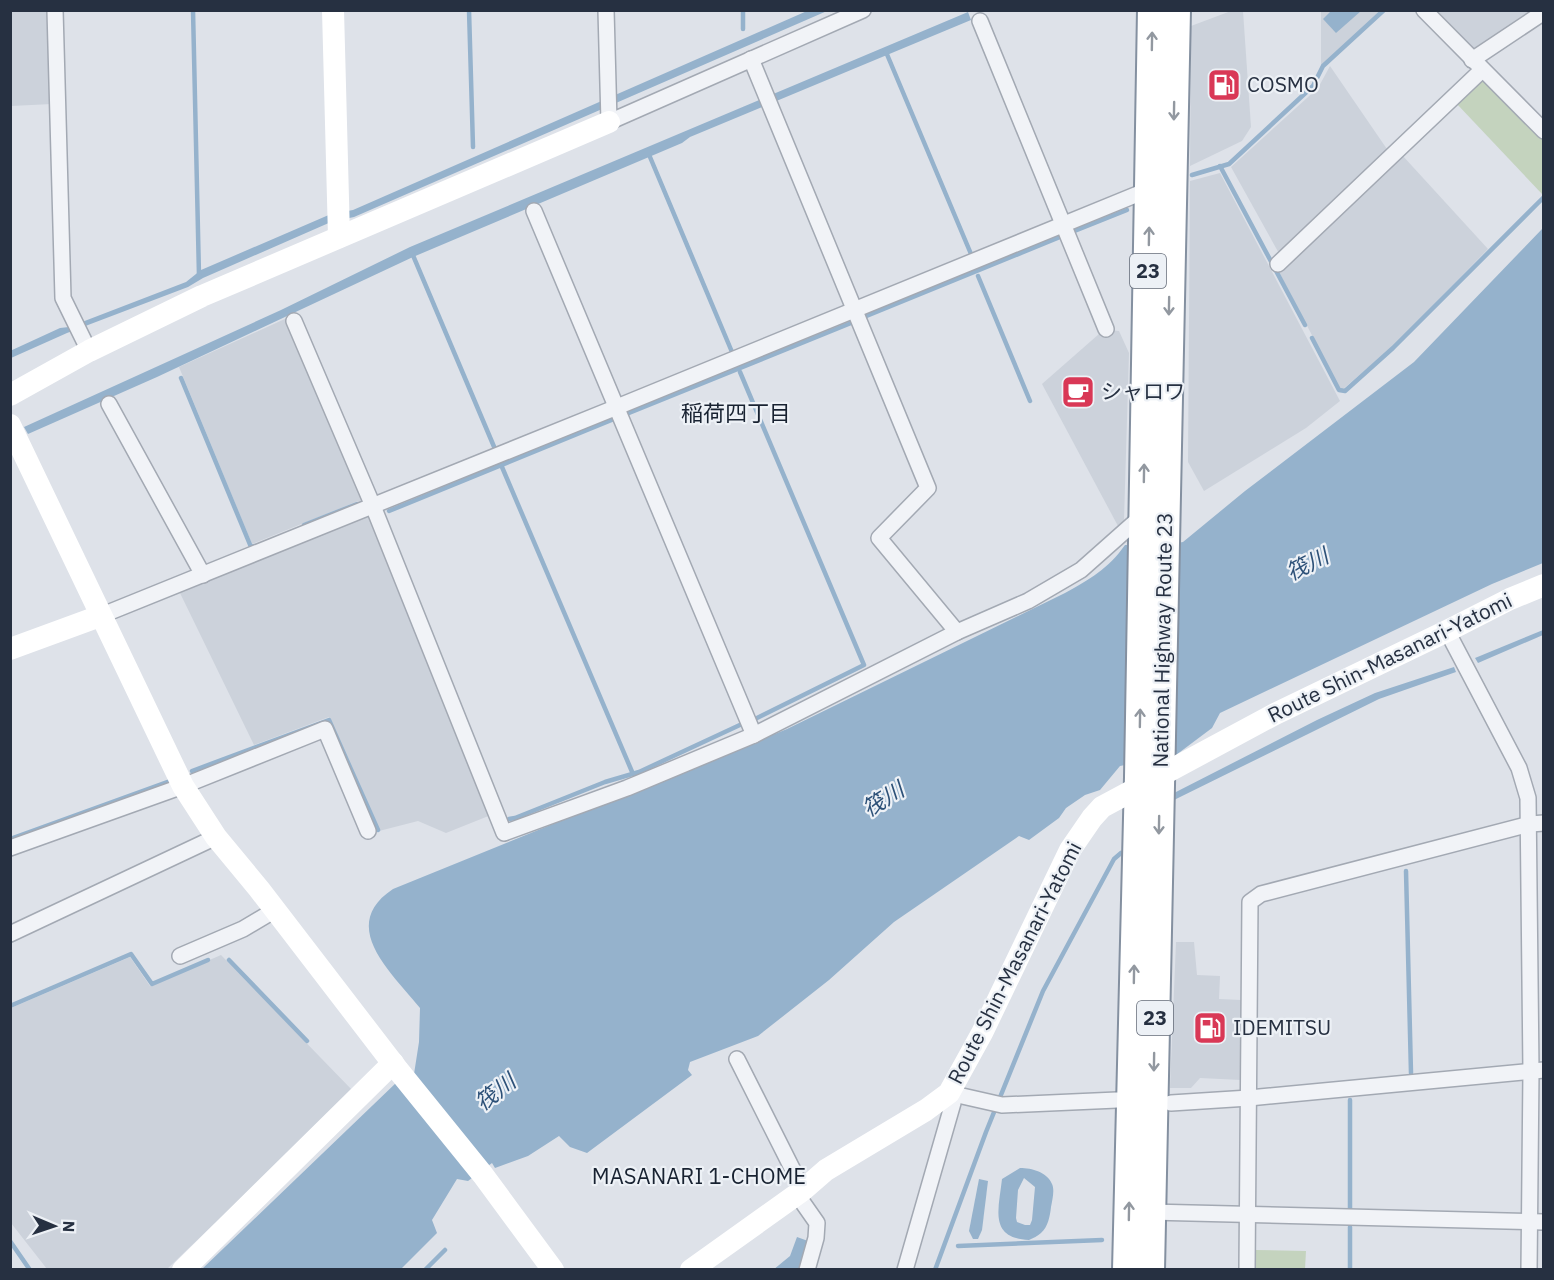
<svg xmlns="http://www.w3.org/2000/svg" width="1554" height="1280" font-family="'IBM Plex Sans','Noto Sans JP',sans-serif">
	<rect width="100%" height="100%" fill="#dee2e9"/>
	<!-- built -->
	<g fill="#ccd2db">
		<polygon points="10,11 49,11 52,104 11,106"/>
		<polygon points="1231,11 1243,11 1251,127 1242,141 1190,166 1191,26"/>
		<polygon points="1321,11 1381,11 1321,67"/>
		<polygon points="1432,11 1535,11 1478,49 1470,48"/>
		<polygon points="1330,66 1389,152 1281,257 1231,167 1318,88"/>
		<polygon points="1402,155 1488,249 1392,347 1343,389 1340,389 1279,272"/>
		<polygon points="1220,173 1340,401 1306,428 1204,491 1188,462 1190,181"/>
		<polygon points="287,318 364,503 359,504 358,501 252,544 179,367"/>
		<polygon points="1109,330 1119,331 1129,353 1124,520 1118,526 1042,384 1099,334"/>
		<polygon points="366,515 371,516 491,815 446,833 418,821 379,831 329,717 254,745 180,593"/>
		<polygon points="1176,942 1194,942 1197,975 1220,976 1219,999 1241,1000 1241,1080 1200,1078 1191,1088 1170,1088"/>
		<polygon points="221,955 353,1091 167,1269 47,1269 11,1223 11,1008 130,957 150,986"/>
	</g>
	<!-- green -->
	<g fill="#c4d3be">
		<polygon points="1484,77 1543,139 1542,194 1456,103"/>
		<polygon points="1256,1250 1306,1251 1305,1269 1256,1269"/>
	</g>
	<!-- water -->
	<g fill="#95b2cc" fill-rule="evenodd">
		<polygon points="1332,10 1361,10 1361,11 1336,33 1323,19"/>
		<polygon points="807,11 827,11 354,217 331,222 203,278 188,287 67,333 11,358 10,351 60,328 69,327 186,282 201,270 331,214 353,210"/>
		<polygon points="968,12 971,20 690,137 682,143 413,257 157,377 28,434 24,427 281,310 410,247"/>
		<path d="M1543,228V563L1492,584L1220,713L1212,728L1176,755L1120,766L1100,790L1085,795L1066,808L1059,818L1029,840L1019,836L894,922L829,980L758,1036L690,1062L688,1070L692,1075L587,1153L570,1147L559,1136L528,1156L495,1168L492,1163L468,1181L457,1179L432,1220L437,1233L401,1269L201,1270L398,1081L414,1074L419,1042L420,1008C392,973 337,926 393,889L787,729L1065,593C1090,579 1108,569 1125,545H1165L1183,542L1245,491L1414,362Z"/>
		<polygon points="1543,630 1543,635 1478,663 1475,658"/>
		<polygon points="1454,667 1456,672 1379,699 1174,800 1174,793 1317,720 1375,693"/>
		<path d="M1020,1168C1032,1168 1047,1172 1052,1184C1055,1190 1052,1201 1051,1207C1050,1216 1048,1227 1041,1233C1038,1236 1033,1238 1029,1240C988,1238 999,1208 1002,1179ZM1024,1178L1035,1187L1032,1220L1030,1225H1025L1017,1222L1016,1218L1018,1190Z"/>
		<polygon points="979,1179 988,1181 982,1230 978,1239 973,1239 969,1231"/>
		<polygon points="797,1237 808,1241 800,1269 773,1270 790,1256"/>
	</g>
	<g fill="none" stroke-linecap="round" stroke-linejoin="round">
		<!-- stream -->
		<g stroke="#95b2cc" stroke-width="4.5">
			<polyline points="193,10 199,276"/>
			<polyline points="469,10 473,147"/>
			<polyline points="743,10 743,29"/>
			<polyline points="886,52 971,254"/>
			<polyline points="650,157 732,352"/>
			<polyline points="1220,166 1305,325"/>
			<polyline points="1192,175 1229,164 1313,86 1323,66 1384,10"/>
			<polyline points="1072,232 1127,210"/>
			<polyline points="412,253 495,449"/>
			<polyline points="978,276 1030,401"/>
			<polyline points="864,317 1060,237"/>
			<polyline points="1312,338 1339,390 1345,391 1393,348 1544,197"/>
			<polyline points="740,372 864,665 755,719"/>
			<polyline points="181,378 251,547 255,546"/>
			<polyline points="624,415 851,323"/>
			<polyline points="502,467 633,774"/>
			<polyline points="389,511 614,419"/>
			<polyline points="304,525 357,504"/>
			<polyline points="192,771 329,720 378,830"/>
			<polyline points="509,819 515,818 605,782 639,772 742,724"/>
			<polyline points="10,839 170,781"/>
			<polyline points="1406,871 1411,1073"/>
			<polyline points="229,960 307,1041"/>
			<polyline points="10,1006 131,954 152,984 208,960"/>
			<polyline points="1350,1100 1350,1209"/>
			<polyline points="10,1241 30,1270"/>
			<polyline points="958,1246 1102,1240"/>
			<polyline points="425,1270 445,1250"/>
			<polyline points="935,1270 986,1132 1043,991 1114,859 1121,853"/>
			<polyline points="1350,1270 1350,1227"/>
		</g>
		<!-- street casing -->
		<g stroke="#a3a9b3" stroke-width="18">
			<g id="street">
				<polyline points="55,10 63,298 89,351"/>
				<polyline points="606,10 609,122 863,10"/>
				<polyline points="1424,10 1544,131"/>
				<polyline points="980,21 1106,329"/>
				<polyline points="751,59 928,488 879,538 957,632"/>
				<polyline points="1472,60 1544,12"/>
				<polyline points="534,211 754,735"/>
				<polyline points="1278,264 1482,70"/>
				<polyline points="294,321 373,506 504,833 627,788 754,735 957,632 1028,601 1081,570 1143,515"/>
				<polyline points="109,404 203,575"/>
				<polyline points="100,616 617,407 1150,189"/>
				<polyline points="1447,631 1519,768 1528,798 1531,1071 1529,1270"/>
				<polyline points="10,848 183,786 325,729 368,831"/>
				<polyline points="10,934 216,837"/>
				<polyline points="180,956 243,929 275,910"/>
				<polyline points="737,1059 803,1190"/>
				<polyline points="949,1093 1002,1105 1117,1100"/>
				<polyline points="1171,1103 1249,1098 1544,1070"/>
				<polyline points="796,1193 817,1223 816,1238 807,1270"/>
				<polyline points="1150,1212 1544,1222"/>
				<polyline points="905,1270 953,1103 949,1093"/>
				<polyline points="1247,1270 1250,902 1261,894 1530,824 1544,823"/>
			</g>
		</g>
		<!-- highway casing -->
		<g stroke="#8490a0" stroke-width="32">
			<g id="highway">
				<polyline points="1127,1270 1139,777 1152,10"/>
				<polyline points="1150,1270 1176,10"/>
			</g>
		</g>
		<!-- street -->
		<use href="#street" stroke="#f1f3f7" stroke-width="15"/>
		<!-- secondary -->
		<g stroke="#fff" stroke-width="22">
			<polyline points="333,10 339,237"/>
			<polyline points="10,395 89,351 202,296 609,122"/>
			<polyline points="10,425 183,786 216,837 259,889 398,1070 483,1175 553,1270"/>
			<polyline points="10,649 100,616"/>
			<polyline points="183,1270 393,1063"/>
			<polyline points="691,1270 803,1190 826,1170 926,1110 949,1093 982,1033 1070,850 1092,818 1102,807 1275,714 1447,631 1510,599 1544,585"/>
		</g>
		<!-- highway -->
		<use href="#highway" stroke="#fff" stroke-width="28"/>
	</g>
	<!-- one-way arrows -->
	<defs><path id="oneway-shaft" d="M-6 0H5M1.5-3L5.5 0L1.5 3" fill="none" stroke-width="1.6" stroke-linecap="round" stroke-linejoin="round" transform="scale(1.5)"/></defs>
	<g stroke="#9298a0">
		<use href="#oneway-shaft" transform="translate(1152 41) rotate(-89)"/>
		<use href="#oneway-shaft" transform="translate(1174 111) rotate(91)"/>
		<use href="#oneway-shaft" transform="translate(1149 236) rotate(-89)"/>
		<use href="#oneway-shaft" transform="translate(1169 306) rotate(91)"/>
		<use href="#oneway-shaft" transform="translate(1144 473) rotate(-89)"/>
		<use href="#oneway-shaft" transform="translate(1140 718) rotate(-89)"/>
		<use href="#oneway-shaft" transform="translate(1159 825) rotate(91)"/>
		<use href="#oneway-shaft" transform="translate(1134 974) rotate(-89)"/>
		<use href="#oneway-shaft" transform="translate(1154 1062) rotate(91)"/>
		<use href="#oneway-shaft" transform="translate(1129 1211) rotate(-89)"/>
	</g>
	<!-- icons -->
	<defs>
		<g id="fuel-square" transform="scale(1.725)"><rect x="-9" y="-9" width="18" height="18" rx="4" fill="#d93856" stroke="#edf1f6"/><path d="M-5.5-6h7V0h2V4h1.3V-2.5L3-4.5l.8-.8L6-3V5H2.5V1h-1V6h-7ZM-4.2-4.7v3.2H.2V-4.7Z" fill="#fff"/></g>
		<g id="cafe-square" transform="scale(1.725)"><rect x="-9" y="-9" width="18" height="18" rx="4" fill="#d93856" stroke="#edf1f6"/><path d="M-5.5-4.5H6V0H3Q3 3.5 0 3.5H-2.5Q-5.5 3.5-5.5 0ZM3-3.2v2h1.7v-2ZM-6 4.5H4V6H-6Z" fill="#fff"/></g>
	</defs>
	<g fill-rule="evenodd">
		<use href="#fuel-square" x="1224" y="85"/>
		<use href="#cafe-square" x="1078" y="392"/>
		<use href="#fuel-square" x="1210" y="1028"/>
	</g>
	<g text-anchor="middle" stroke-width="4.5" stroke-linejoin="round" paint-order="stroke">
		<!-- shield labels -->
		<g fill="#edf1f6" stroke="#626a77" stroke-width="1.5">
			<rect x="1130" y="254" width="36" height="34" rx="4.5"/>
			<rect x="1137" y="1001" width="36" height="34" rx="4.5"/>
		</g>
		<g font-size="20" font-weight="bold" fill="#263041">
			<text x="1148" y="278">23</text>
			<text x="1155" y="1025">23</text>
		</g>
		<!-- poi labels -->
		<g font-size="21" fill="#263041" stroke="#edf1f6" text-anchor="start">
			<text x="1247" y="92">COSMO</text>
			<text x="1101" y="399">シャロワ</text>
			<text x="1233" y="1035">IDEMITSU</text>
		</g>
		<!-- street labels -->
		<g font-size="21" fill="#263041" stroke="#edf1f6">
			<text transform="translate(1163 640) rotate(-89)" y="7">National Highway Route 23</text>
			<text transform="translate(1390 658) rotate(-26)" y="7">Route Shin-Masanari-Yatomi</text>
			<text transform="translate(1015 963) rotate(-63)" y="7">Route Shin-Masanari-Yatomi</text>
		</g>
		<!-- neighbourhood labels -->
		<g font-size="22" fill="#182231" stroke="#edf1f6">
			<text x="736" y="421">稲荷四丁目</text>
			<text x="699" y="1184">MASANARI 1-CHOME</text>
		</g>
		<!-- water labels -->
		<g font-size="22" font-style="italic" fill="#2d5178" stroke="#edf1f6">
			<text transform="translate(1307 564) rotate(-27)" y="8">筏川</text>
			<text transform="translate(883 799) rotate(-32)" y="8">筏川</text>
			<text transform="translate(495 1092) rotate(-38)" y="8">筏川</text>
		</g>
	</g>
	<!-- border -->
	<rect width="1554" height="1280" fill="none" stroke="#263041" stroke-width="24"/>
	<!-- north arrow -->
	<g transform="translate(54 1226) rotate(92)" stroke="#edf1f6" stroke-width="4.5" paint-order="stroke">
	<path d="M0-4.5L10 22L0 15L-10 22Z" fill="#263041"/>
	<text y="-9" font-size="16" font-weight="bold" text-anchor="middle" fill="#263041">N</text>
	</g>
</svg>
